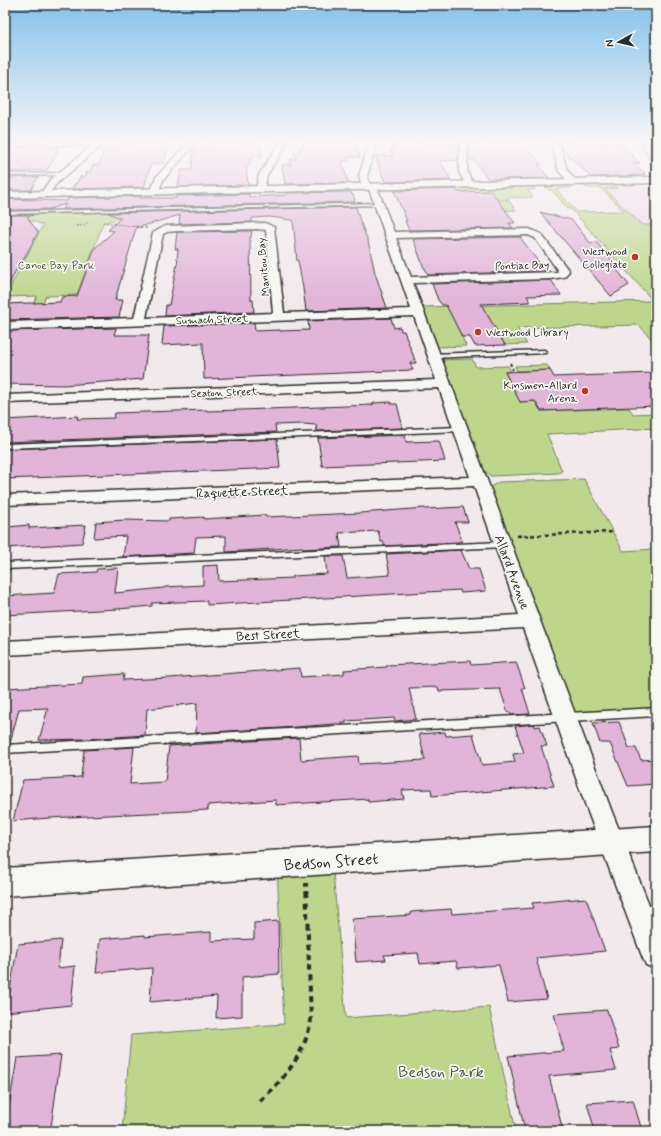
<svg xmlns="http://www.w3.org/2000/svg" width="661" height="1136" font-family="Mynerve,sans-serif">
	<rect width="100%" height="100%" fill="#f2e9ed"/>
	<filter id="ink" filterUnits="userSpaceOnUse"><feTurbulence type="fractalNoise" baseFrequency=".025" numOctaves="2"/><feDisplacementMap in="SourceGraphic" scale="8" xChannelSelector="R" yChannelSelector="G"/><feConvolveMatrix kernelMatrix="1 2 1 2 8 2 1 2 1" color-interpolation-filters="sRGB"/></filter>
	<g filter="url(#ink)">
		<!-- built -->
		<polygon fill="#edd9e7" points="656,180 656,304 628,211 601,185"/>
		<!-- green -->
		<g fill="#bed68c" stroke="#74805c">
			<polygon points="610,183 617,188 605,189 642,225 656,225 656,344 639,325 517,328 527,344 505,345 494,326 458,328 466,346 437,347 422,307 653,301 571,209 568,209 552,190 548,190 544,186 568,185 571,186 571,188 556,189 577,212 624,211 601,188 588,188 581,185"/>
			<polygon points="534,186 535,190 527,190 533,197 507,198 516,210 457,212 444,187"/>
			<polygon points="145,211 103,223 77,295 46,296 33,325 24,325 37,296 5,297 43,225 28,219 32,212"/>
			<polygon points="472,359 476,367 508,366 511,371 505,372 520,402 535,401 541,411 629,408 633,414 656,413 656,428 547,434 562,471 559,473 491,476 484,471 442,360"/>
			<polygon points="547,365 550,370 517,371 515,366"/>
			<polygon points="584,479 623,551 656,549 656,708 574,713 490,487 499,482"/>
			<polygon points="332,861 346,1018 489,1007 516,1131 122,1131 131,1035 284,1024 277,865"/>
		</g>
		<!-- building -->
		<g fill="#e1b4d8" stroke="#2b2b2b">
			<polygon points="169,143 164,163 151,164 144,187 72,189 74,184 76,184 80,177 85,177 87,172 90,172 93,165 99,165 104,151 117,149 120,144"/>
			<polygon points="210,143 260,143 262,157 251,157 252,159 250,159 250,165 246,165 248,185 178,187 181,170 192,170 193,150 209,150"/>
			<polygon points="303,143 354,143 360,157 348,157 349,161 342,161 348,183 285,184 282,165 291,165 290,159 296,159 294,152 300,152 299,147 304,147"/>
			<polygon points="398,143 458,144 458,160 440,161 451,180 385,182 375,156 393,156 390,150 394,150 393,145 399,145"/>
			<polygon points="521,143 542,165 538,165 549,178 488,179 474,160 469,160 469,144"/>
			<polygon points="561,143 617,143 634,156 632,156 640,163 633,163 645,173 643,173 645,175 591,177 563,150"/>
			<polygon points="7,147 57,147 55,151 58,151 47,170 5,172 5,150"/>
			<polygon points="5,177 5,178 38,177 31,190 5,190"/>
			<polygon points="456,189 458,192 491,191 515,223 509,223 513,228 409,230 405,221 407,221 394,191"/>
			<polygon points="351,192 352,195 353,194 355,202 63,209 66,204 49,209 5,210 5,199 67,201 68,198 141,196 140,198 176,198 176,196 249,194 249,197 287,195 286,193"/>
			<polygon points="356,207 360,221 368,241 375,273 387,308 306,311 303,288 298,261 297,261 293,220 269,217 252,218 252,222 179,224 180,215 136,228 115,300 123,300 119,317 5,320 5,304 60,302 62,297 77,296 95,248 114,231 108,230 121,218 108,213"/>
			<polygon points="540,212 572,220 590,243 596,242 616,265 613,265 629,285 611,296"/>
			<polygon points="5,215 33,215 27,217 38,232 21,264 19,264 5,293"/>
			<polygon points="252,231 251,237 250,237 251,300 253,300 254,312 165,316 166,305 169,305 178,259 177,259 178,249 175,249 177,232"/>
			<polygon points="520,237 545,271 428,275 425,268 424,268 413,239"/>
			<polygon points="551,280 561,295 527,296 530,302 481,304 505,345 475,346 470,337 462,337 446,305 442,305 438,300 432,284"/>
			<polygon points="391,318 394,328 400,327 401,331 404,331 416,363 410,363 413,370 204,379 203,343 162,345 164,326 254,323 255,331 280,330 280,331 309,330 308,321"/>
			<polygon points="116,328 114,335 149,335 143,379 64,385 5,384 5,331"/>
			<polygon points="550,370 554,377 651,373 656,380 656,406 541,411 535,401 520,402 505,372"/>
			<polygon points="391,402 391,404 397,404 403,428 317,431 316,425 303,424 275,425 276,432 5,442 5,420 78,416 77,419 114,418 115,413 207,410 207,411 241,410 373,405 373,403"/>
			<polygon points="405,435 406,442 439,441 445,461 322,466 318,438"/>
			<polygon points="277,439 280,468 5,479 5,449"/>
			<polygon points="463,507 468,522 455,522 462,541 458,542 384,546 384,542 381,542 378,531 339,533 341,547 303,549 303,547 226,552 226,536 196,537 194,553 123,557 126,536 94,538 96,522 125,520 169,521 169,519 204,517 204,519 266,515 266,517 360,513 425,508 425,509"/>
			<polygon points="29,525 29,528 86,525 82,543 5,548 5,536 8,527"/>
			<polygon points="461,550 469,569 479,569 486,591 461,593 460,590 207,605 207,601 152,603 152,606 118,609 5,615 5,596 54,593 59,574 96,572 97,569 118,568 115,593 164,588 165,587 203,585 203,566 218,565 219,581 293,578 293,576 327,574 325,556 343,556 347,578 390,575 386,554"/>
			<polygon points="470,661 471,665 516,662 525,688 522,688 530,714 511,715 510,712 508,713 500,689 439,691 438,687 409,688 416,719 395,721 394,718 346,721 346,723 297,727 196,733 197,703 147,709 145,735 86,739 39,740 48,708 19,709 10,743 5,744 5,688 82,684 83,677 124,674 123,680 170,678 300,668 301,677 344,674 344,670 387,667 387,665"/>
			<polygon points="619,722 629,748 636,748 641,760 656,759 656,784 628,786 610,743 600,743 593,723"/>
			<polygon points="534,724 535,727 540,726 547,746 541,746 554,786 432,796 431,789 402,790 404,799 368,802 368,799 276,805 276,800 208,805 208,810 49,818 13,821 23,780 81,777 84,750 134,747 130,784 165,782 169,746 299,738 301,760 358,756 359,764 425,760 419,734 445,732 446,736 473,734 482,765 515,762 513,754 524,753 515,726"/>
			<polygon points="586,898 605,951 536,958 547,999 508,1002 499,965 458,968 456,961 420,964 418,953 384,955 386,960 356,962 352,919 411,915 411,912 451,909 452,914 534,908 532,903"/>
			<polygon points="278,921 279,974 242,977 242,1016 216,1018 217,996 150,1002 152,968 96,973 100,939 145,935 145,937 211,932 211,941 254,939 254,923"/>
			<polygon points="61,940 58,968 75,966 71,1005 6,1012 18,944"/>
			<polygon points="607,1010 619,1049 610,1050 616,1070 549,1076 563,1131 525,1131 508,1056 564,1051 554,1014"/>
			<polygon points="61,1055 51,1127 5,1131 17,1058"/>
			<polygon points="633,1100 642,1131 595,1131 587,1103"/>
		</g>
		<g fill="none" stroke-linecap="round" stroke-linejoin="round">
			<!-- lane casing -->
			<g stroke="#2b2b2b" stroke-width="3">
				<g id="lane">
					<polygon points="100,143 101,144 99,145 5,146 5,144"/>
					<polygon points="63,173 62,175 5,176 5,174"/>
					<polygon points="381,203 379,205 5,214 5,212"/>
					<polygon points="544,350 547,352 546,353 433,358 430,356 433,354"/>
					<polygon points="460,427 463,427 463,431 5,448 5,444"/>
					<polygon points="503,542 506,543 507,545 506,547 5,569 5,563"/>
					<polygon points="656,708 656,716 5,753 5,745"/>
				</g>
			</g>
			<!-- street casing -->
			<g stroke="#2b2b2b" stroke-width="3">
				<g id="street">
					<polygon points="96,143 105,143 57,183 47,196 41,196 40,194 51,179"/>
					<polygon points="188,143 196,143 163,180 158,193 152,193 151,191 156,177"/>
					<polygon points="279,143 287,143 267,175 264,189 260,192 257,191 256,189 259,175"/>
					<path d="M369,143H377L367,176L370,185L373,184L377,187L394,232L529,229L541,234L569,271L564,277L550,279L413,283L612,812L656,922V969L646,965L642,956L588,812L523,628L5,655V641L519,615L474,486L5,505V495L470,477L439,388L5,403V395L436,380L414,316L5,330V322L134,318L153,233L165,226L265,223L274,227L284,313L411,309L369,189H363L359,176ZM257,229L266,230L273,313L146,318L163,234L167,232L177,231ZM528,235L535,238L558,271L557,272L411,277L396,238Z"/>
					<polygon points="460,143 468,143 467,172 474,185 473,187 467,187 459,172"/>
					<polygon points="551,143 559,143 567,170 577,182 576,184 570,184 559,171"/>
					<polygon points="641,143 649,143 656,155 656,164 652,162"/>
				</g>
			</g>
			<!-- secondary casing -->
			<g stroke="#2b2b2b" stroke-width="3">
				<g id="secondary">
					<polygon points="656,177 656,183 5,198 5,192"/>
					<polygon points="656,826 656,852 5,896 5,868"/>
				</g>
			</g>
			<!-- path-far4 -->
			<g stroke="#2b2b2b" stroke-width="1" stroke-dasharray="2 1.5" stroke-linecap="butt">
				<polyline points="18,164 26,154"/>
				<polyline points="498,200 508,200"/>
				<polyline points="103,222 138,227"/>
				<polyline points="5,226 12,224"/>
				<polyline points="76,226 85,225 88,221"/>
			</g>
			<!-- path-far3 -->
			<g stroke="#2b2b2b" stroke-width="1.5" stroke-dasharray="2.5 2" stroke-linecap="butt">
				<polyline points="76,226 79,226"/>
				<polyline points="131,226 148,228"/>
			</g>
			<!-- path-far2 -->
			<polyline stroke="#2b2b2b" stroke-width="2" stroke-dasharray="3 2.5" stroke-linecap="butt" points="510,363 513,370"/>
			<!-- path-far1 -->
			<polyline stroke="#2b2b2b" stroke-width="2.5" stroke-dasharray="4 3" stroke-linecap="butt" points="517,536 613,532"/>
			<!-- path -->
			<path stroke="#2b2b2b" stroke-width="4" stroke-dasharray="6 4.5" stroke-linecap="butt" d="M260,1101C285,1078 305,1054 311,1020L306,883"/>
			<!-- lane -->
			<use href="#lane" fill="#f6f6f2" fill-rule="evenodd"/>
			<!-- street -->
			<use href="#street" fill="#f6f6f2" fill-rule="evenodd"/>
			<!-- secondary -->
			<use href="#secondary" fill="#f6f6f2" fill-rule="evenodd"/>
		</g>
	</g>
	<!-- sky -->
	<linearGradient id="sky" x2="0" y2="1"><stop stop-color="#85c2ec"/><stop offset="0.47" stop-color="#f9f5f7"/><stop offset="1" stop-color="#f9f5f7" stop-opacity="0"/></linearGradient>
	<rect width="661" height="302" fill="url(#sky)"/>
	<!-- markers -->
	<g fill="#c8321e" stroke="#f6f6f2" stroke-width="1.5">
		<circle cx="635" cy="257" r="4"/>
		<circle cx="478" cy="332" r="4"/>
		<circle cx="585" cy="391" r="4"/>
	</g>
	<g text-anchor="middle" stroke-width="3.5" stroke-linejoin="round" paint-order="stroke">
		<!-- far-poi labels -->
		<g font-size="11" fill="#2b2b2b" stroke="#f6f6f2" text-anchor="end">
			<text x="627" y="255">Westwood<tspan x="627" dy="13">Collegiate</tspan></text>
			<text x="486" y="336" text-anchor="start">Westwood Library</text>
			<text x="577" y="389">Kinsmen-Allard<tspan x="577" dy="13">Arena</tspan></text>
		</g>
		<!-- far-park labels -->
		<g font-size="11" fill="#505643" stroke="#f6f6f2">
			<text x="56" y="269">Canoe Bay Park</text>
		</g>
		<!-- far-street labels -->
		<g font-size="11" fill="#2b2b2b" stroke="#f6f6f2">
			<text transform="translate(522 265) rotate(-2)" y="4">Pontiac Bay</text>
			<text transform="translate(263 267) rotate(-95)" y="4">Manitou Bay</text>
			<text transform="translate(212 319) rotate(-2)" y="4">Sumach Street</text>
			<text transform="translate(224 392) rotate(-2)" y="4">Seaton Street</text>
		</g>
		<!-- street labels -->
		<g font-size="13" fill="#2b2b2b" stroke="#f6f6f2">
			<text transform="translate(242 491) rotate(-2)" y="5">Raquette Street</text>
			<text transform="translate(513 572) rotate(70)" y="5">Allard Avenue</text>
			<text transform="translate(268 634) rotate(-3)" y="5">Best Street</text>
		</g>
		<!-- near-street labels -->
		<g font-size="16" fill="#2b2b2b" stroke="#f6f6f2">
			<text transform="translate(331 861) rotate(-4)" y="6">Bedson Street</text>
		</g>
		<!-- near-park labels -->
		<g font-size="16" fill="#505643" stroke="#f6f6f2">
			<text x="441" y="1077">Bedson Park</text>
		</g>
	</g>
	<!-- margin -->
	<rect width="661" height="1136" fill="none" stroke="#f6f6f2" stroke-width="20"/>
	<rect x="10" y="10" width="641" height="1116" fill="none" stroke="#2b2b2b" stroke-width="1.5" filter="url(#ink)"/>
	<!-- north arrow -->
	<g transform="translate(619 42) rotate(262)" stroke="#f6f6f2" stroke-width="3" paint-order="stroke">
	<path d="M0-3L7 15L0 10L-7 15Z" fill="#2b2b2b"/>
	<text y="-6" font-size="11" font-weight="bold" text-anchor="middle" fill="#2b2b2b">N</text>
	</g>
</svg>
